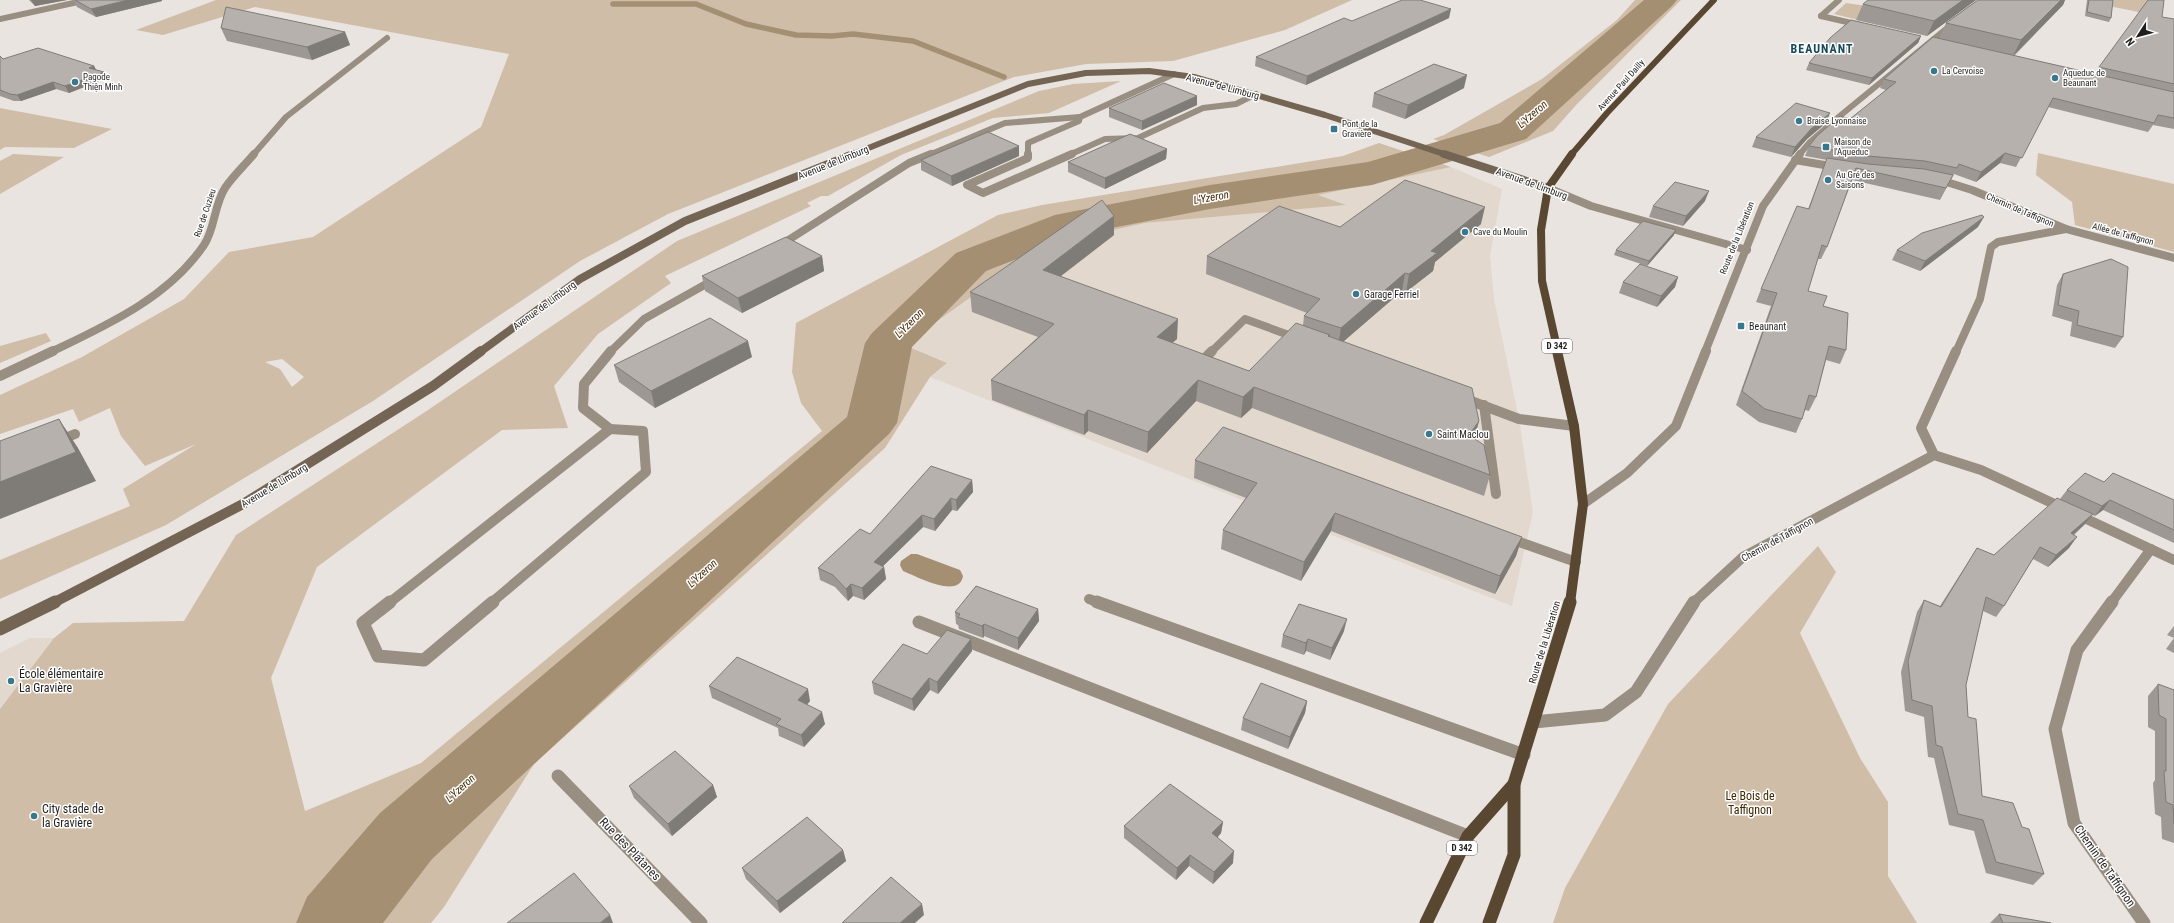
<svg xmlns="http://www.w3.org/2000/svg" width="2174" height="923" font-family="'Roboto Condensed',sans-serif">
	<rect width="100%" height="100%" fill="#e9e4df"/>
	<!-- built -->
	<g fill="#e2d8cd">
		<polygon points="1451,167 1502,189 1490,256 1494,299 1519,419 1533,512 1512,606 930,377 947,363 904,346 1043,246 1145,223 1345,205 1317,195"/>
		<polygon points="30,638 54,638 0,709 0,653"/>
	</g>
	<!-- green -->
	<g fill="#cfbda7" fill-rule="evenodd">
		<path d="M216,0H1352L1285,30L1173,61L1086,64L1014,77L668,214L580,261L373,401L166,525L0,599V560L130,506L123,489L196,444L145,466L121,436L110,408L79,422L73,409L0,434V395L82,357L184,299L229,252L313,237L481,127L509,54L255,7L163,35L136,30ZM282,359L304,377L292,387L280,369L265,362Z"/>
		<polygon points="1635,0 1681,0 1577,104 1553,131 1489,157 1433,139 1444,135 1542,79 1617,20"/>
		<polygon points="2107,0 2150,0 2158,16 2104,5"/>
		<polygon points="1846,3 1943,17 1924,33 1912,33 1834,14"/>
		<polygon points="1121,81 1049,113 993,118 901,155 828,196 821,196 807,203 811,206 665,276 671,283 598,334 554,386 568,428 502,430 317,567 271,678 305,811 421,763 822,431 801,403 792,372 796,323 998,215 1042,205 1343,156 1379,143 1451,167 1318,195 1346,205 1145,223 1043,246 904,345 947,363 930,377 885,448 534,764 444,907 431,923 0,923 0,709 54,638 73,623 184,621 236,535 425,412 677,241 1039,91 1073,84"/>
		<polygon points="0,108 112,129 74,148 5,147 0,150"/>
		<polygon points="2038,153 2174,184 2174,252 2075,225 2072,202 2036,175"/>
		<polygon points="13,154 64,157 0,194 0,161"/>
		<polygon points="46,333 51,341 0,363 0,346"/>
		<polygon points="1818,546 1836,572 1800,633 1860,758 1888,802 1888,876 1917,923 1553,923 1565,888 1668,704"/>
	</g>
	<!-- water -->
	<path fill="#a58f72" d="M911,554H917L960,570L963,576C959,600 916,576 903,571L900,565L901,561Z"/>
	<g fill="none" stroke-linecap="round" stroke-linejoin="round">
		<!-- stream -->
		<polyline stroke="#a58f72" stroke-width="5.5" points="613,4 696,4 746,24 796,35 832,36 853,34 913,41 1004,77"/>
		<!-- river -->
		<polygon fill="#a58f72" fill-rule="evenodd" points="1644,0 1677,0 1672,6 1526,139 1372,185 1210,209 1081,234 986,271 912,347 897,423 889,434 432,859 383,923 296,923 307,897 380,813 847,417 865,343 872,333 956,253 1055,215 1070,212 1210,185 1368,162 1500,123"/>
		<!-- lane-far3 -->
		<g stroke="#988e81" stroke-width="6">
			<polyline points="929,155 1005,123 1080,117"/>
			<polyline points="1028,155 1028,143 1079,121 1080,117 1174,74"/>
			<polyline points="1069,155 1105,139 1138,138 1203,108 1236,104 1256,94"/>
		</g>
		<!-- lane-far2 -->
		<g stroke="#988e81" stroke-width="8">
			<polyline points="1028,154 1028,158 967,185 983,193 1072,154"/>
			<polyline points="779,246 909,163 931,154"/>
			<polyline points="610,352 644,319 715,279"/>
			<polyline points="1211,352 1245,319 1297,338"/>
		</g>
		<!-- lane-far1 -->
		<g stroke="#988e81" stroke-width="10">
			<polyline points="1207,356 1212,351"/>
			<polyline points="1463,398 1519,419 1574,426"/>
			<polyline points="1484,405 1496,494"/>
			<polyline points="610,429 583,408 584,384 611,351"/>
			<polyline points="58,441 75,434"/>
			<polyline points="1508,538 1576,562"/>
			<polyline points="1089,599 1100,603"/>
			<polyline points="389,603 610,429"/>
			<polyline points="491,603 646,472 643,431 610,429"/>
		</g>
		<!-- lane -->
		<g stroke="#988e81" stroke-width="13">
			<polyline points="390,602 363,623 378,656 424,660 493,602"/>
			<polyline points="1097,602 1524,755"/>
			<polyline points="919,622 1468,836"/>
		</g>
		<!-- street-far3 -->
		<g stroke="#988e81" stroke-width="6">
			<polyline points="1821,16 1860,25"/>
			<polyline points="1821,16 1839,0"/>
			<polyline points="0,19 87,0"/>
			<polyline points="253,155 286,117 387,38"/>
			<polyline points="1799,155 1810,142 1841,115 1952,24"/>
		</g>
		<!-- street-far2 -->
		<g stroke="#988e81" stroke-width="8">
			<polyline points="1795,160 1836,167"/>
			<polyline points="1937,179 1972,190 2066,229 2174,258"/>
			<polyline points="1548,188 1591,206 1747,250"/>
			<path d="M51,352C107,325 168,298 204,245C215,229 214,205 225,188C233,176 245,165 254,154"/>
			<polyline points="1705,352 1763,206 1800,154"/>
			<polyline points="1956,352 1980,299 1991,247 1998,242 2066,229"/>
		</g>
		<!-- street-far1 -->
		<g stroke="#988e81" stroke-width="10">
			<polyline points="0,376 53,351"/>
			<polyline points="1934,455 1921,428 1956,351"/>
			<polyline points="1583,504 1627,473 1676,426 1706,351"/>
			<polyline points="2078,515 2174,560"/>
			<polyline points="1693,603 1743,557 1934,455 1981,470 2063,508"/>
			<polyline points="2111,603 2151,549"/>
		</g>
		<!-- street -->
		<g stroke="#988e81" stroke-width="13">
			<polyline points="2112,602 2077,650 2055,729 2074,823 2144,923"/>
			<polyline points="1534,722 1605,715 1636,692 1694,602"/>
			<polyline points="558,776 701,923"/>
		</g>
		<!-- secondary-far3 -->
		<polyline stroke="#736453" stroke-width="6" points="851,155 1028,84 1086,73 1149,71 1194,77 1325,115 1447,155"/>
		<!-- secondary-far2 -->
		<g stroke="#736453" stroke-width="8">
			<polyline points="1444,154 1548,188"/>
			<polyline points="480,352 580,279 685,221 853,154"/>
		</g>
		<!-- secondary-far1 -->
		<polyline stroke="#736453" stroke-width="10" points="53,603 243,504 433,386 481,351"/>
		<!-- secondary -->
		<polyline stroke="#736453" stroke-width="13" points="0,629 55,602"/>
		<!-- primary-far3 -->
		<polyline stroke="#594732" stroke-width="6" points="1571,155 1607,113 1714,0"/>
		<!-- primary-far2 -->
		<polyline stroke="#594732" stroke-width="8" points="1558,352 1542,281 1541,230 1548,188 1572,154"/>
		<!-- primary-far1 -->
		<polyline stroke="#594732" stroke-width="10" points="1557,351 1574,426 1583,504 1570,603"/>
		<!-- primary -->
		<g stroke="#594732" stroke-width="13">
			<polyline points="1426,923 1468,836 1514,784"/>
			<polyline points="1489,923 1514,855 1514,784 1570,602"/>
		</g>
	</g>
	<!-- wall -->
	<g fill="#9d9894">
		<polygon points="29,0 67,0 35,6"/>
		<polygon points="73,0 162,0 162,1 96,17 77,7"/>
		<polygon points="1976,0 1927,36 1856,20 1863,4"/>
		<polygon points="1978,0 2065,0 2063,5 2014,56 2095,74 2099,67 2162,17 2174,19 2174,129 2153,125 2148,132 2048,107 2016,167 2000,163 1976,182 1954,174 1940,200 1852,180 1827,247 1821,259 1818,259 1808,291 1823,306 1846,350 1840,364 1826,360 1816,397 1809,411 1805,410 1802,419 1796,433 1759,422 1736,405 1771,306 1756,302 1761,289 1808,209 1827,160 1805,156 1809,146 1850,119 1886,90 1880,88 1884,79 1939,39 1946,23"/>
		<polygon points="2087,0 2113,0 2111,18 2109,22 2085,16"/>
		<polygon points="1449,18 1306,85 1255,66 1256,57 1352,21"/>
		<polygon points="221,28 345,32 350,45 312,60 227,41"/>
		<polygon points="1921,36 1918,43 1869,85 1806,70 1809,63"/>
		<polygon points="0,56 3,59 94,66 96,70 104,72 107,78 69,93 56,89 21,101 14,101 0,96"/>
		<polygon points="1464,88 1405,119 1372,107 1374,93"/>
		<polygon points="1197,96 1197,105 1142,130 1109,117 1109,108"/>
		<polygon points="1826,123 1807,139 1791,157 1752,147 1756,137"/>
		<polygon points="1167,149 1166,159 1105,189 1068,172 1068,162"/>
		<polygon points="1019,156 952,186 921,170 921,160"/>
		<polygon points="1705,201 1683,226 1649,217 1653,206"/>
		<polygon points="1481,224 1435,262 1433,271 1406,292 1402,291 1343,342 1479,421 1474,439 1490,475 1484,496 1252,408 1241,418 1196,401 1147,453 1088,431 1084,435 992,400 991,380 1038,337 972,312 970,292 1114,235 1061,276 1177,339 1172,343 1249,371 1303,325 1304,316 1307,313 1206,274 1207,256 1340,227"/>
		<polygon points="1978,227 1920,271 1892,260 1897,250"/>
		<polygon points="1674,235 1647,266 1614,255 1616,250"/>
		<polygon points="822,256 824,271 742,313 705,291 702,276"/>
		<polygon points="2063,274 2123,337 2115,348 2070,336 2072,322 2052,316 2057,285"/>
		<polygon points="1678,277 1675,287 1657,307 1619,293 1623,282"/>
		<polygon points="752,357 655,408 619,382 614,365"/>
		<polygon points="1195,460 1522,537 1516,556 1495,594 1331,531 1301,581 1221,549 1223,530 1246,498 1194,478"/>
		<polygon points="972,480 973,492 957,511 952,510 935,531 923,527 883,566 884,567 886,579 864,600 853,596 848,601 835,587 820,580 818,568 870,534"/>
		<polygon points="2104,482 2174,500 2174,543 2103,510 2095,516 2092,515 2084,525 2074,535 2069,548 2048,567 2033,559 2004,606 1996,617 1983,611 1966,685 1968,717 1982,796 2022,827 2044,874 2033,885 1986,873 1974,831 1949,825 1934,758 1928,757 1924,717 1905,711 1901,672 1917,612 1924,600 1940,606 1977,548 1994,555 2060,499 2067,490"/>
		<polygon points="1038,609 1039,621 1018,650 984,636 983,638 959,629 958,625 956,624 955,612"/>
		<polygon points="2174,626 2174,653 2166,649 2174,638 2167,635"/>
		<polygon points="1344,631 1330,660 1306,651 1304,655 1281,647 1283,635"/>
		<polygon points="972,651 938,694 930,690 914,711 874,694 872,682 927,654"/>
		<polygon points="2158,684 2174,690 2174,843 2162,839 2161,817 2155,814 2153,783 2155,780 2155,731 2148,727 2148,696"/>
		<polygon points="709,686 810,701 807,705 825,724 804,747 779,736 778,728 712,698"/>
		<polygon points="1307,701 1305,713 1288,749 1241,730 1243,718"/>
		<polygon points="713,785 717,797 672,836 634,798 629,786"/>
		<polygon points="1223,822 1221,833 1217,838 1233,863 1213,884 1189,866 1176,880 1124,838 1124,826"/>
		<polygon points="843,850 846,861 780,913 746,879 742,868"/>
		<polygon points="1999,914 2051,923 1990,923"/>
	</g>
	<!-- shaded-wall -->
	<g fill="#7f7c78">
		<polygon points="31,0 67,0 35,6"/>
		<polygon points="128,0 162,0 162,1 96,17 91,9"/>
		<polygon points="1963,0 1976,0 1927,36 1934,21"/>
		<polygon points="2061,0 2065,0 2063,5 2013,56 2021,40"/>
		<polygon points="1451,9 1449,18 1306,85 1307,76"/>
		<polygon points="345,32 350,45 312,60 307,47"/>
		<polygon points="1921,36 1918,43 1869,85 1872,78"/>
		<polygon points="94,66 98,73 89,68"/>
		<polygon points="104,72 107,78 69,93 65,86"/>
		<polygon points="1467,75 1464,88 1405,119 1408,105"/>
		<polygon points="53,82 56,89 21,101 17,95"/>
		<polygon points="1197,96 1197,105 1142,130 1142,121"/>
		<polygon points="1830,113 1826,123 1807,139 1791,157 1795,147 1811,129"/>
		<polygon points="1019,146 1019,156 952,186 951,176"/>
		<polygon points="1167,149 1166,159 1105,189 1105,178"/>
		<polygon points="2005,153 2000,163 1976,182 1981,172"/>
		<polygon points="1709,191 1705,201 1683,226 1686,216"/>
		<polygon points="1485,207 1481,224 1435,262 1433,271 1406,292 1409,274 1431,251"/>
		<polygon points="1114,216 1114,235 1044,289 1043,270"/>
		<polygon points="1984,217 1978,227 1920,271 1925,261"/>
		<polygon points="1676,230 1674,235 1647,266 1649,261"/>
		<polygon points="822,256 824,271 742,313 738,298"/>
		<polygon points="1405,273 1402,291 1338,346 1341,328"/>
		<polygon points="1678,277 1675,287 1657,307 1661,296"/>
		<polygon points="1178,319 1177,339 1156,357 1157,337"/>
		<polygon points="748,341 752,357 655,408 651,391"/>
		<polygon points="1198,380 1196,401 1147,453 1148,432"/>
		<polygon points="1254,387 1252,408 1241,418 1243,397"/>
		<polygon points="1088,410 1088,431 1084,435 1084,415"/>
		<polygon points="59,419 78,448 96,481 0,519 0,482"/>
		<polygon points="1479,421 1473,442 1469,435"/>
		<polygon points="972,480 973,492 957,511 956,500"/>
		<polygon points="951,498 952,510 935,531 934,519"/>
		<polygon points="2110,500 2103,510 2095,516 2102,506"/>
		<polygon points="1335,513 1331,531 1301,581 1304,562"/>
		<polygon points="2093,514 2084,525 2062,544 2071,533"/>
		<polygon points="922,515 923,527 875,574 874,562"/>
		<polygon points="1522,537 1516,556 1495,594 1500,576"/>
		<polygon points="2077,537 2069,548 2048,567 2056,555"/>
		<polygon points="884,567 886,579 864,600 862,588"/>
		<polygon points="851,584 853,596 848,601 846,589"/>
		<polygon points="1038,609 1039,621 1018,650 1018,638"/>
		<polygon points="1347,619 1344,631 1330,660 1332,648"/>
		<polygon points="984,624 984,636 983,638 982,626"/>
		<polygon points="971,639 972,651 938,694 937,682"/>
		<polygon points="1308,639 1306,651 1304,655 1306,643"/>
		<polygon points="929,678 930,690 914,711 912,699"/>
		<polygon points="808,689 810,701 800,712 798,700"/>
		<polygon points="1307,701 1305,713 1288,749 1290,737"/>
		<polygon points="822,712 825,724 804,747 801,735"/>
		<polygon points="713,785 717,797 672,836 668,824"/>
		<polygon points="1223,822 1221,833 1211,845 1212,833"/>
		<polygon points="843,850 846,861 780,913 777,901"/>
		<polygon points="1234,851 1233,863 1213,884 1214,872"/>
		<polygon points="1190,855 1189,866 1176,880 1177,868"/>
		<polygon points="922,904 924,915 915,923 900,923"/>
		<polygon points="610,915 613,923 600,923"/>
	</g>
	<!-- building -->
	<g fill="#b6b1ac" stroke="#7f7c78">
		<polygon points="75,0 128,0 91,9"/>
		<polygon points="1402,0 1420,0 1451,9 1307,76 1256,57 1344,18 1352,21"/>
		<polygon points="1868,0 1963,0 1934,21 1863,4"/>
		<polygon points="1978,0 2061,0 2021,40 1946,23"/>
		<polygon points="2089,0 2113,0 2111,18 2087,12"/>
		<polygon points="2148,0 2164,0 2162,17 2174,19 2174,84 2099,67"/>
		<polygon points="226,7 345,32 307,47 221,28"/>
		<polygon points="1851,20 1921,36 1872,78 1809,63 1830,38"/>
		<polygon points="1933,37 2174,92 2174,118 2158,115 2154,123 2053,98 2022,158 2005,153 1981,172 1959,164 1957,168 1925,161 1868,156 1809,146 1817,136 1840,116 1850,119 1896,82 1884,79"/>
		<polygon points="38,48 94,66 89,68 104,72 65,86 53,82 17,95 10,94 0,90 0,56 3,59"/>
		<polygon points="1434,64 1467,75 1408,105 1374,93"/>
		<polygon points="1164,83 1197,96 1142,121 1109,108"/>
		<polygon points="1796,103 1830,113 1811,129 1795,147 1756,137"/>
		<polygon points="988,132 1019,146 951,176 921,160"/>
		<polygon points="1130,134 1167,149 1105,178 1068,162"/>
		<polygon points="1827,158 1868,164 1924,169 1953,175 1946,188 1856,168 1827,247 1822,245 1808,291 1827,296 1823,306 1848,313 1846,350 1829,346 1816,397 1809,395 1802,419 1765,409 1742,391 1777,293 1761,289 1797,206 1809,209"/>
		<polygon points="1405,180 1485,207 1431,251 1437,253 1409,274 1405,273 1341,328 1304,316 1320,299 1207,256 1279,206 1340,227"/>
		<polygon points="1675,182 1709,191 1686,216 1653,206"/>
		<polygon points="1102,200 1114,216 1043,270 1178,319 1157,337 1249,371 1296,323 1330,335 1328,336 1472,388 1479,421 1469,435 1484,445 1490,475 1254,387 1243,397 1198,380 1148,432 1088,410 1084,415 991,380 1054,324 970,292"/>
		<polygon points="1982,215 1984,217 1925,261 1897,250 1922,233"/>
		<polygon points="1643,221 1676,230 1649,261 1616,250"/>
		<polygon points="786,237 822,256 738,298 702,276"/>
		<polygon points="2111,259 2128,267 2123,337 2077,325 2079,311 2058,305 2063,274"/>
		<polygon points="1640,264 1678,277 1661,296 1623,282"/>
		<polygon points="710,318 748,341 651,391 614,365"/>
		<polygon points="59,419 76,452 0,482 0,441"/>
		<polygon points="1223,427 1522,537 1500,576 1335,513 1304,562 1223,530 1257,483 1195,460"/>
		<polygon points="931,466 972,480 956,500 951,498 934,519 922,515 874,562 884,567 862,588 851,584 846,589 833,575 818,568 860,529 870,534"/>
		<polygon points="2085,473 2104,482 2113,473 2174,500 2174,530 2110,500 2102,506 2067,490"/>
		<polygon points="2057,498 2093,514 2071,533 2077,537 2056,555 2040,547 2004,606 1986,597 1966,685 1968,717 1976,719 1982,796 2013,803 2022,827 2029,829 2044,874 1996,862 1983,820 1958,814 1942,747 1936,745 1932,706 1912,700 1908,661 1924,600 1941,607 1977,548 1994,555"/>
		<polygon points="976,586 1038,609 1018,638 984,624 982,626 958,617 960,614 955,612"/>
		<polygon points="1299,604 1347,619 1332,648 1308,639 1306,643 1283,635"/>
		<polygon points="947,630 971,639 937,682 929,678 912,699 872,682 903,644 927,654"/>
		<polygon points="737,657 808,689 798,700 822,712 801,735 776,724 781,719 709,686"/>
		<polygon points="1261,683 1307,701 1290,737 1243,718"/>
		<polygon points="2158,684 2174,690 2174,824 2173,805 2166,802 2164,771 2166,771 2166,719 2159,715"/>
		<polygon points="675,751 713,785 668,824 629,786"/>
		<polygon points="1170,784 1223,822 1212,833 1234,851 1214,872 1190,855 1177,868 1124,826"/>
		<polygon points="807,817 843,850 777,901 742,868"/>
		<polygon points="574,873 610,915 600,923 507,923"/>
		<polygon points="891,877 922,904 900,923 842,923"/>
		<polygon points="1999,914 2051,923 2003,923"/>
	</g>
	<!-- markers -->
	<g fill="#39778c" stroke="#fff" stroke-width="1.5">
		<circle cx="1934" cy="71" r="4"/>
		<circle cx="2055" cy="78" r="4"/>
		<circle cx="75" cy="82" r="4"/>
		<circle cx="1799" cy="121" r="4"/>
		<rect x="1330" y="125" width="8" height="8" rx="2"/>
		<rect x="1822" y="143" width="8" height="8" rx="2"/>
		<circle cx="1828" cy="180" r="4"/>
		<circle cx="1465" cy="232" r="4"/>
		<circle cx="1356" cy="294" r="4"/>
		<rect x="1737" y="322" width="8" height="8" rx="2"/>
		<circle cx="1429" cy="434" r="4"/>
		<circle cx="11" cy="681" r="4"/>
		<circle cx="34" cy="816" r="4"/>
	</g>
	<g text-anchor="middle" stroke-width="3" stroke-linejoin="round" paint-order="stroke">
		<!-- far-poi labels -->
		<g font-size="9" fill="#211f1d" stroke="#fff" text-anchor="start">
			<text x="1942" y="74">La Cervoise</text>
			<text x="2063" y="76">Aqueduc de<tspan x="2063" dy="10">Beaunant</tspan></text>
			<text x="83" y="80">Pagode<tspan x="83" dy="10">Thiện Minh</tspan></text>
			<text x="1807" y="124">Braise Lyonnaise</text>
			<text x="1342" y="127">Pont de la<tspan x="1342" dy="10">Gravière</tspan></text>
			<text x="1834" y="145">Maison de<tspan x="1834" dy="10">l'Aqueduc</tspan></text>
			<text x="1836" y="178">Au Gré des<tspan x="1836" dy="10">Saisons</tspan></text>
			<text x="1473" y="235">Cave du Moulin</text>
		</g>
		<!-- far-street labels -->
		<g font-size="9" fill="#211f1d" stroke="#fff">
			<text transform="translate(1621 85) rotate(-48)" y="3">Avenue Paul Dailly</text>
			<text transform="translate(2020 210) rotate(23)" y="3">Chemin de Taffignon</text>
			<text transform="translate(205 213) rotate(-71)" y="3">Rue de Cuzieu</text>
			<text transform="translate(2123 234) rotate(15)" y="3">Allée de Taffignon</text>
			<text transform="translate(1737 238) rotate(-68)" y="3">Route de la Libération</text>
		</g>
		<!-- shield labels -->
		<g fill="#fff" stroke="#646261" stroke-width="1">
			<rect x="1542" y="339" width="30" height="14" rx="3"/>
			<rect x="1447" y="841" width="30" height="14" rx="3"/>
		</g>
		<g font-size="9" font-weight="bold" fill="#211f1d">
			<text x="1557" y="349">D 342</text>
			<text x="1462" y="851">D 342</text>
		</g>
		<!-- street labels -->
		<g font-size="10" fill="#211f1d" stroke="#fff">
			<text transform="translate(1223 86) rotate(15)" y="4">Avenue de Limburg</text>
			<text transform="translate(833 162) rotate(-22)" y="4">Avenue de Limburg</text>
			<text transform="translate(1532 183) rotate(20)" y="4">Avenue de Limburg</text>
			<text transform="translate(544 305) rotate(-36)" y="4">Avenue de Limburg</text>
			<text transform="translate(274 485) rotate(-31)" y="4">Avenue de Limburg</text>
			<text transform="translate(1777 539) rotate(-29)" y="4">Chemin de Taffignon</text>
			<text transform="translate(1544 642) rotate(-73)" y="4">Route de la Libération</text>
		</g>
		<!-- poi labels -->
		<g font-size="10" fill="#211f1d" stroke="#fff" text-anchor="start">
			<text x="1364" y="298">Garage Ferriel</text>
			<text x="1749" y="330">Beaunant</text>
			<text x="1437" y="438">Saint Maclou</text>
		</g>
		<!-- water labels -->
		<g font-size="11" font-style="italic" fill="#422902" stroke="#fff">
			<text transform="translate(1532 114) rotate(-41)" y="4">L'Yzeron</text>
			<text transform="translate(1211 197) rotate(-10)" y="4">L'Yzeron</text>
			<text transform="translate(909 323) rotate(-45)" y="4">L'Yzeron</text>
			<text transform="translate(702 573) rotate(-42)" y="4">L'Yzeron</text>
			<text transform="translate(460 788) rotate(-42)" y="4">L'Yzeron</text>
		</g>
		<!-- far-district labels -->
		<g font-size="12" font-weight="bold" letter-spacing="1" fill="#164a5a" stroke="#fff">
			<text x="1822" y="53">BEAUNANT</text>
		</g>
		<!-- near-poi labels -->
		<g font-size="12" fill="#211f1d" stroke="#fff" text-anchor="start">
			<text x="19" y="678">École élémentaire<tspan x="19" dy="14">La Gravière</tspan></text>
			<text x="42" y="813">City stade de<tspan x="42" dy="14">la Gravière</tspan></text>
		</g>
		<!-- near-park labels -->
		<g font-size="12" fill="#3f2600" stroke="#fff">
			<text x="1750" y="800">Le Bois de<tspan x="1750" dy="14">Taffignon</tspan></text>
		</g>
		<!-- near-street labels -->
		<g font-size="12" fill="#211f1d" stroke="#fff">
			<text transform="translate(630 849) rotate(46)" y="4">Rue des Platanes</text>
			<text transform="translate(2105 866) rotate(55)" y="4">Chemin de Taffignon</text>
		</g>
	</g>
	<!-- north arrow -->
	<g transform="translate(2138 36) rotate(234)" stroke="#ffffff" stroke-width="3" paint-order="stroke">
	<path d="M0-3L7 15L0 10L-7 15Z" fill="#211f1d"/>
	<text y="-6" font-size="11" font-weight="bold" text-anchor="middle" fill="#211f1d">N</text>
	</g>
</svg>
